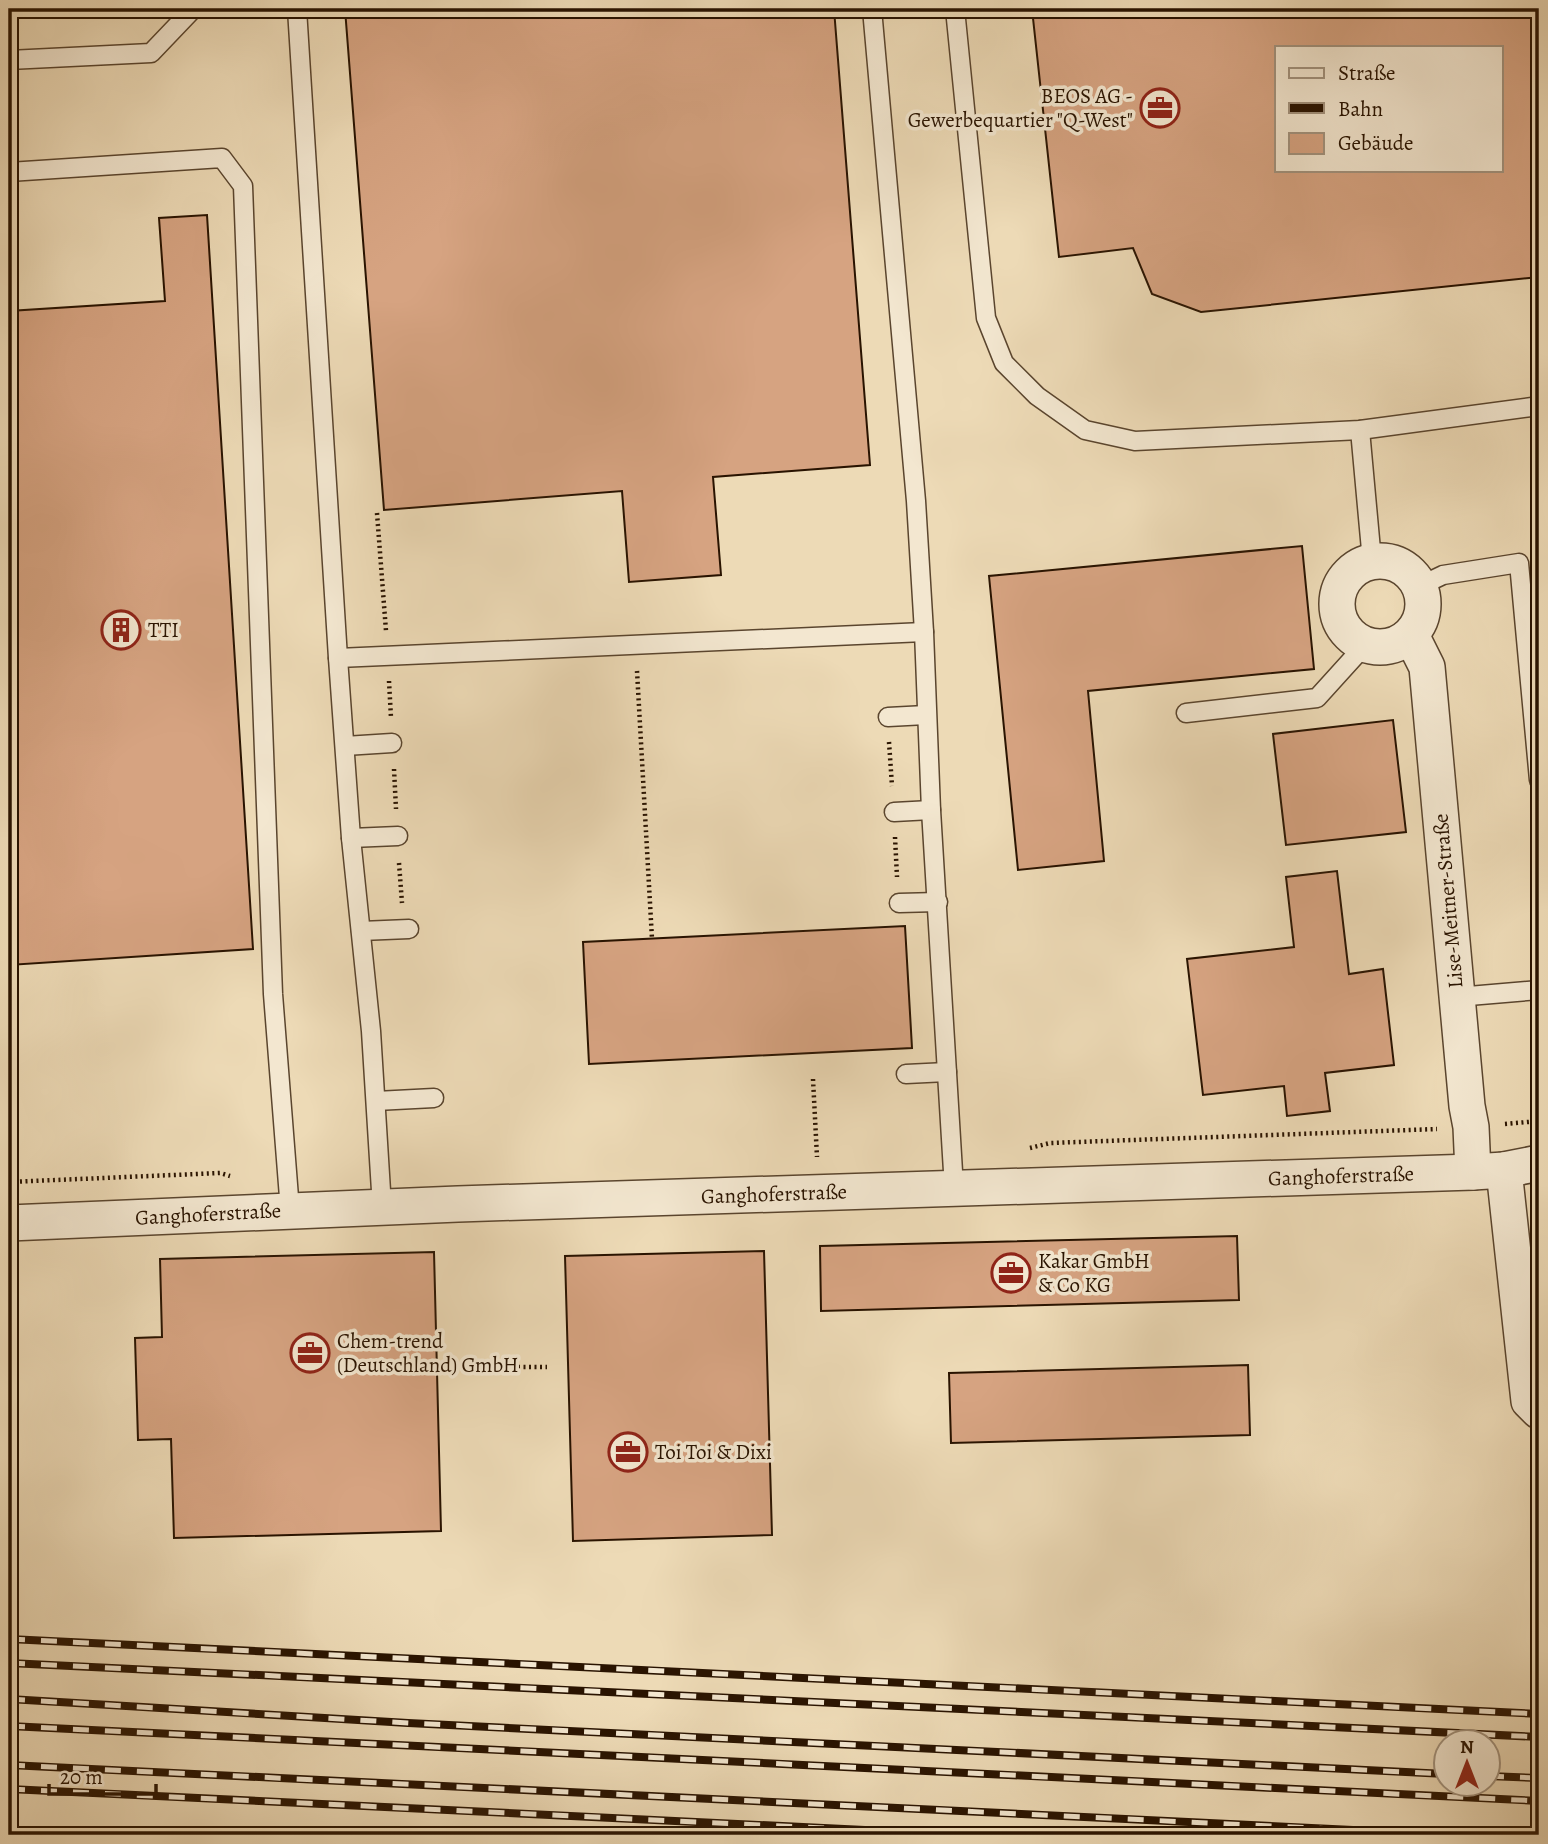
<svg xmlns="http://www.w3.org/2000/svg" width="1548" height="1844" font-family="Alegreya,serif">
	<rect width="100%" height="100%" fill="#eddab6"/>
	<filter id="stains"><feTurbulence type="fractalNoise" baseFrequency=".00286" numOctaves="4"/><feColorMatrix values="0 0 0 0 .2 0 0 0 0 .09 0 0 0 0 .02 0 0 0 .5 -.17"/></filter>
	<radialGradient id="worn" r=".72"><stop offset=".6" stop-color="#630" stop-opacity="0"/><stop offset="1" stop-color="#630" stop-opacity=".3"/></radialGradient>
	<!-- building -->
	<g fill="#d6a381" stroke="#291300" stroke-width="2" fill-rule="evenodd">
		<polygon points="345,9 834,9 870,465 713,477 721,575 629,582 622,491 384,510"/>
		<path d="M1032,9H1539V277L1201,312L1152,294L1133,248L1059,257ZM1277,47H1501V170H1277Z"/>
		<polygon points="207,215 253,949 9,965 9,311 165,301 159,218"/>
		<polygon points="1302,546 1314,669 1088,691 1104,861 1018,870 989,576"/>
		<polygon points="1393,720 1406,832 1286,845 1273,734"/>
		<polygon points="1337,871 1349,974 1383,969 1394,1065 1325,1073 1330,1111 1287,1116 1284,1086 1203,1095 1187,959 1294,947 1286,877"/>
		<polygon points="905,926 912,1048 589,1064 583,942"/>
		<polygon points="1237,1236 1239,1300 821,1311 820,1246"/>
		<polygon points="764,1251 772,1535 573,1541 565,1256"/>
		<polygon points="434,1252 441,1531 174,1538 171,1439 138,1440 135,1338 162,1337 160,1259"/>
		<polygon points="1248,1365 1250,1435 951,1443 949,1373"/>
	</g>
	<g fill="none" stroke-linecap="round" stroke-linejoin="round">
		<!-- lane casing -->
		<g stroke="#5a452e" stroke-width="21">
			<g id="lane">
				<polyline points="297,9 338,658 351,838 371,1031 382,1207"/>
				<polyline points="872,9 916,501 924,632 931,810 954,1188"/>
				<polyline points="955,9 986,318 1004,363 1037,396 1085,430 1135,441 1360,430 1539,406"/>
				<polyline points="9,60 151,53 193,9"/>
				<polyline points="9,172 222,158 243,186 273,994 290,1210"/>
				<polyline points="1360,430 1372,561"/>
				<polyline points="1420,586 1443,575 1519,563 1539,780"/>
				<polyline points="338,658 924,632"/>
				<polyline points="1186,713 1317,698 1365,645"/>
				<polyline points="888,717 926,715"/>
				<polyline points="345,746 392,743"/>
				<polyline points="894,812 931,810"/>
				<polyline points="351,838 398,836"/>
				<polyline points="899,903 938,902"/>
				<polyline points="361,931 409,929"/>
				<polyline points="1457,997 1539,990"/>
				<polyline points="906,1074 947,1072"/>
				<polyline points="376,1101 434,1098"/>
			</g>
		</g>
		<!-- street casing -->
		<g stroke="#5a452e" stroke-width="38">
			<g id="street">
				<circle cx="1380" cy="604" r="43"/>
				<polyline points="1411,635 1427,667 1467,1106 1471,1127 1473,1172"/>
				<polyline points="1504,1170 1529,1401 1539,1411"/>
				<polyline points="9,1223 458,1204 1473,1172 1504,1170 1539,1163"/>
			</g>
		</g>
		<!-- path -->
		<g stroke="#291300" stroke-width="4.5" stroke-dasharray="2 3.5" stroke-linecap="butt">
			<polyline points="377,513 386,631"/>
			<polyline points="637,671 652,939"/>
			<polyline points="389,681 391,718"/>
			<polyline points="889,742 892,786"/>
			<polyline points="394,769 396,809"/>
			<polyline points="895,837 897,877"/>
			<polyline points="399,863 402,903"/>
			<polyline points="813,1079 817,1157"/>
			<polyline points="1505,1124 1539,1121"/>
			<polyline points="1030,1148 1050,1143 1437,1129"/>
			<polyline points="9,1182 220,1173 230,1176"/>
			<polyline points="463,1367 547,1367"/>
		</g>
		<!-- lane -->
		<use href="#lane" stroke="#f3e7d0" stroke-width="18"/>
		<!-- street -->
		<use href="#street" stroke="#f3e7d0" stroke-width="35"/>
		<!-- rail casing -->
		<g stroke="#291300" stroke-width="8">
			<g id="rail">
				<polyline points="9,1639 1539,1714"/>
				<polyline points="9,1663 1539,1737"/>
				<polyline points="9,1699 408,1723 1446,1774"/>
				<polyline points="9,1726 1539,1801"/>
				<polyline points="9,1765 1457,1835"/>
				<polyline points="1488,1776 1539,1778"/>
				<polyline points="9,1789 968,1835"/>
			</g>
		</g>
		<!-- rail -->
		<use href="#rail" stroke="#f3e7d0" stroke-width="5" stroke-dasharray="16" stroke-linecap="butt"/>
	</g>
	<!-- icons -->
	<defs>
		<g id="office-ring" transform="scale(2.0125)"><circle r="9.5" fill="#f3e7d0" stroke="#8f2418" stroke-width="1.5"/><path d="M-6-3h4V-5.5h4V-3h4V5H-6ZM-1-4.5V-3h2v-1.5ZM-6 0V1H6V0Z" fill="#8f2418"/></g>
		<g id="building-ring" transform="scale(2.0125)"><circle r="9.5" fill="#f3e7d0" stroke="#8f2418" stroke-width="1.5"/><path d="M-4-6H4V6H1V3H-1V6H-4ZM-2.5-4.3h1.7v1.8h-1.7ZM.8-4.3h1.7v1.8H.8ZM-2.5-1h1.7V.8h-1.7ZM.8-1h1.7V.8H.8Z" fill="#8f2418"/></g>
	</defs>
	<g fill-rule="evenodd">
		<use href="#office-ring" x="1160" y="108"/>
		<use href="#building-ring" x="121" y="630"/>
		<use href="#office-ring" x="1011" y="1273"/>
		<use href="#office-ring" x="310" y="1353"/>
		<use href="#office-ring" x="628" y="1452"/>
	</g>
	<g text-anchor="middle" stroke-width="7" stroke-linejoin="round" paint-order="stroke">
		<!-- poi labels -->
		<g font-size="21" fill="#291300" stroke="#f3e7d0" text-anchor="start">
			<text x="1133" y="103" text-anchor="end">BEOS AG -<tspan x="1133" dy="24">Gewerbequartier "Q-West"</tspan></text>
			<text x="148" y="637">TTI</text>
			<text x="1038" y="1268">Kakar GmbH<tspan x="1038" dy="24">&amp; Co KG</tspan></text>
			<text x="337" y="1348">Chem-trend<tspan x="337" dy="24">(Deutschland) GmbH</tspan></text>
			<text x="655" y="1459">Toi Toi &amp; Dixi</text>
		</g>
		<!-- street labels -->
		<g font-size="21" fill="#291300" stroke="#f3e7d0">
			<text transform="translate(1448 901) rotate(-95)" y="7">Lise-Meitner-Straße</text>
			<text transform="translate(1341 1176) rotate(-2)" y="7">Ganghoferstraße</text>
			<text transform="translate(774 1194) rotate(-2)" y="7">Ganghoferstraße</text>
			<text transform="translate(208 1214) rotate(-3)" y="7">Ganghoferstraße</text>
		</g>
	</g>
	<!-- margin -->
	<rect width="1548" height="1844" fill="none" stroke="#eddab6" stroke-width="35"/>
	<rect x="10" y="10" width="1527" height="1823" fill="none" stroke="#291300" stroke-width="3.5"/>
	<rect x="18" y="18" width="1513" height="1809" fill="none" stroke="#291300" stroke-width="2"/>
	<!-- legend -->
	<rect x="1275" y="46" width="228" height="126" fill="#f3e7d0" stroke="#a2927d" stroke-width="2"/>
	<rect x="1289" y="68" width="35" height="10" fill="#f3e7d0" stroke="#a2927d" stroke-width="2"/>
	<text x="1338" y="80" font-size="21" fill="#291300">Straße</text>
	<rect x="1289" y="103" width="35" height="10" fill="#291300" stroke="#a2927d" stroke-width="2"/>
	<text x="1338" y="116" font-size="21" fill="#291300">Bahn</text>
	<rect x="1289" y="133" width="35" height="21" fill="#d6a381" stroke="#a2927d" stroke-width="2"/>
	<text x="1338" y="150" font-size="21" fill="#291300">Gebäude</text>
	<!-- north arrow -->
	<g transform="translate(1467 1763)"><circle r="33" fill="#f3e7d0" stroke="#a2927d" stroke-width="2"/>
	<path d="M0-5L12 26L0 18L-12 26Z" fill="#8f2418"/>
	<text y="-10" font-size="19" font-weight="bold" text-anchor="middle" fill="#291300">N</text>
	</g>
	<!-- scale -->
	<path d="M49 1784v10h107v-10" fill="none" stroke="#291300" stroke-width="3.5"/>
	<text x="60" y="1784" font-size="21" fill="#291300" stroke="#f3e7d0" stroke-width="5" paint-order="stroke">20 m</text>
	<rect width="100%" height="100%" filter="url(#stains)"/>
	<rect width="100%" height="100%" fill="url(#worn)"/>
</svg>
